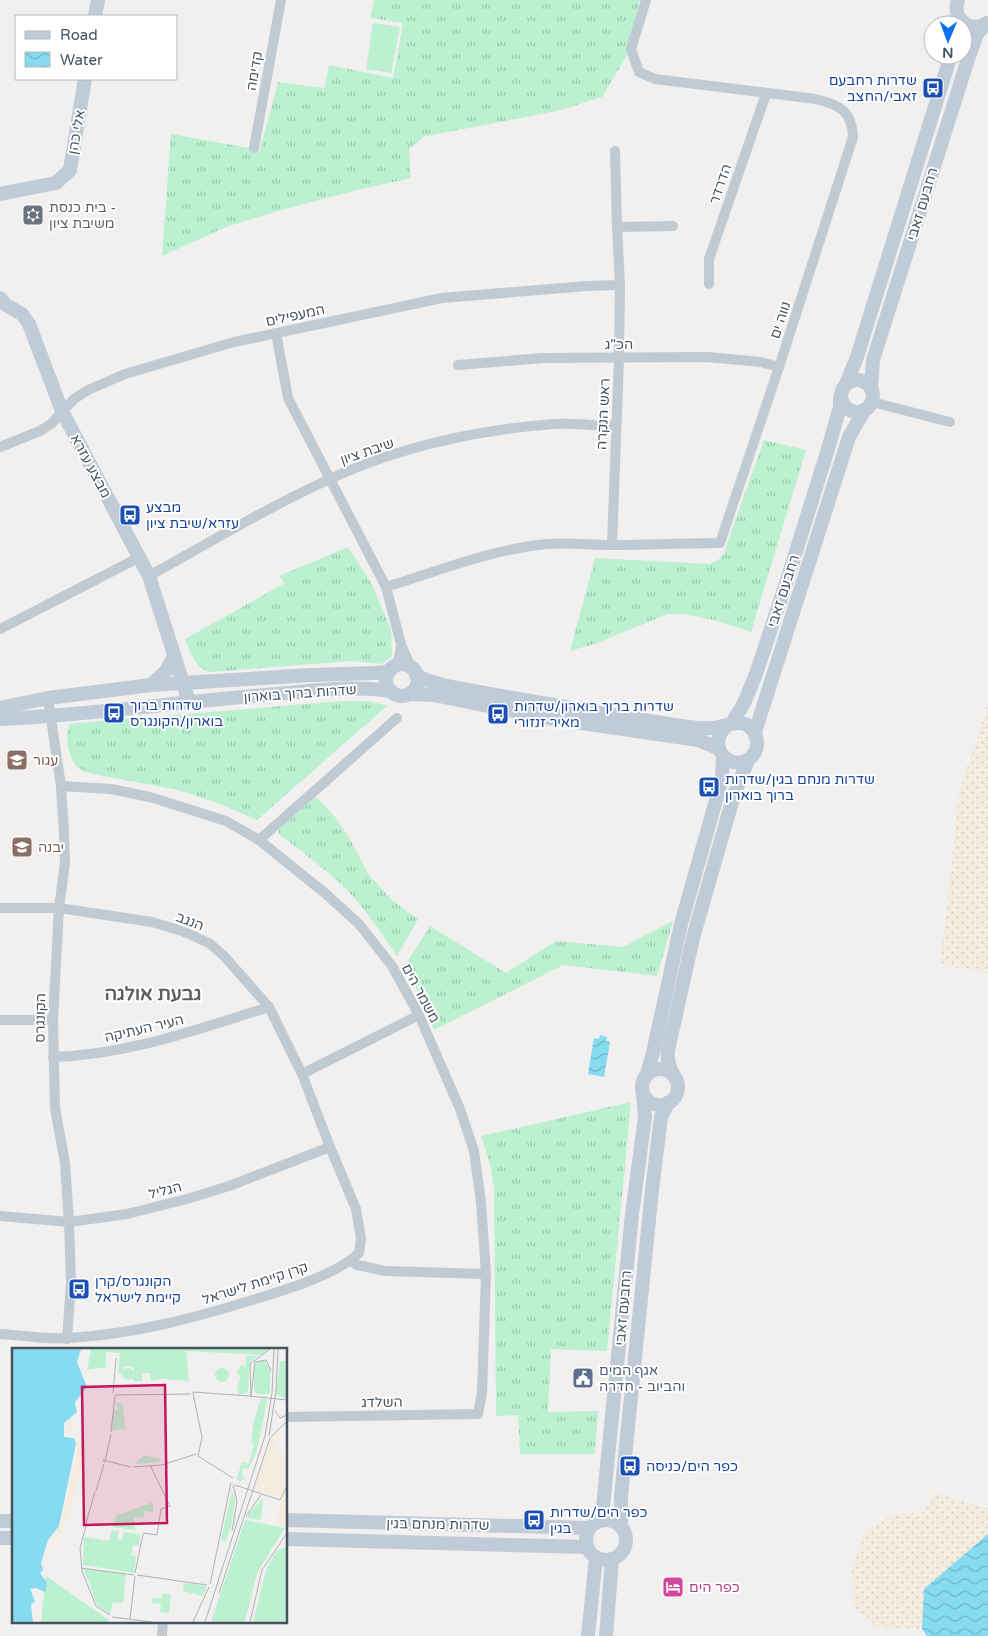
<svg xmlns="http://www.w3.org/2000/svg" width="988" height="1636" font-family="'Varela Round','Noto Sans Hebrew',sans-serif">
	<defs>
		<pattern id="grass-tufts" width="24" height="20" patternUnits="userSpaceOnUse" patternTransform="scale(1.25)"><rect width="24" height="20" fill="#bbf1d0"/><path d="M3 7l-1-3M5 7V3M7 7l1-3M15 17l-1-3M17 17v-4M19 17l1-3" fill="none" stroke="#9ac6ac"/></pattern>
		<pattern id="sand-dots" width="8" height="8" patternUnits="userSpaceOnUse" patternTransform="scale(1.25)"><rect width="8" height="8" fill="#f4eddf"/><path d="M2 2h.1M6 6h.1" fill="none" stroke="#d3cdc2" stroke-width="1.8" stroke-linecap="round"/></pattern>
		<pattern id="water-waves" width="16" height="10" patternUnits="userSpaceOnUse" patternTransform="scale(1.25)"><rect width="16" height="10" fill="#86dbf1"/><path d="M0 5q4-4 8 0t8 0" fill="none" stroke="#6fb4c6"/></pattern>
	</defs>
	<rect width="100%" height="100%" fill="#f2efef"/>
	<!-- grass -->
	<g fill="url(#grass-tufts)">
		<polygon points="374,0 640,0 631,49 602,97 557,111 423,137 409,149 411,178 357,190 278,211 226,227 162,256 171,134 260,150 278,82 324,88 329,65 393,78 403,23 370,18"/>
		<polygon points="764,440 806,450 751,632 714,620 684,614 668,614 597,643 570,651 595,558 709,564 717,561 723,555"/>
		<path d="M348,547L372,584L391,630L392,656L382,664L352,661L209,672C194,666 191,653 185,639L285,583L279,576Z"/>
		<path d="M342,701H370L387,706L257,820L220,804L178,790L93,774C86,772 79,770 75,764C68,755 64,734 70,724L78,723Z"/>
		<path d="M316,797L335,817L347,834L369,875L392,900L418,919L397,956C382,933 366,911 348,891C327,870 302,852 279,834L278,829Z"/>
		<polygon points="673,921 657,976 563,965 434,1030 417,990 404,967 430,926 506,973 556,941 623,947"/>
		<polygon points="631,1102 607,1351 551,1349 548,1412 598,1411 595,1454 520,1454 518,1415 496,1416 494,1189 490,1164 481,1136"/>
	</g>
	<!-- sand -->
	<g fill="url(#sand-dots)">
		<polygon points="988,706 988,972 944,966 941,960 959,792"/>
		<polygon points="935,1492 970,1504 988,1508 988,1534 924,1589 922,1629 877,1627 854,1606 852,1568 864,1531 894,1514 924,1512"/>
	</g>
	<!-- garden -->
	<polygon fill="#bbf1d0" points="373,23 400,27 391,73 366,69"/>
	<!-- water -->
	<g fill="url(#water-waves)">
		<polygon points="600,1035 607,1037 606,1041 610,1042 604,1077 588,1074 594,1038 599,1039"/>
		<polygon points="988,1534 988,1636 927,1636 922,1629 924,1589"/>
	</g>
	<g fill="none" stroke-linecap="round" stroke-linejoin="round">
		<!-- street -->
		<g stroke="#bfcad2" stroke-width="10">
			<polyline points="254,148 281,0"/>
			<polyline points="617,227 673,226"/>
			<polyline points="709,284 709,259 766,94"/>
			<polyline points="276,333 288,398 386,587 401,644 399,659 394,667"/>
			<polyline points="458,365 543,358 707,357 761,362 779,367"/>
			<polyline points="872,402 950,422"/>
			<polyline points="0,447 40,431 51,424 74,399 88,390 125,374 234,342 442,298 587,286 620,285"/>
			<polyline points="612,545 619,358 620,285 617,227 615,151"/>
			<path d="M149,576C209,543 268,507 330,479C398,447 481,429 555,424C575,423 596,426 616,426"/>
			<path d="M386,587C439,571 491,549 548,544C569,542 591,545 613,545C648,545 684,543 720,543L779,367L853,137C852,111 840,105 816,99L655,79L639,72L631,49L646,0"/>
			<polyline points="0,629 140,557"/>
			<polyline points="401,645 412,669"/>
			<polyline points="48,698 61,786 64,833 65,863 59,908 53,1020 55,1108 65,1163 69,1222 71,1283 67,1339"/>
			<polyline points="61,786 111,789 150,797 226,821 259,840 326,894 359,924 392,966 419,1015 460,1109 474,1151 481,1202 486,1274 482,1393 478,1414 286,1417"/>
			<polyline points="259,840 397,718"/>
			<path d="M0,908H59L152,922L182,931L209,943L224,956L269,1007L302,1074L330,1147L356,1209L361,1239L359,1253C337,1274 291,1288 262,1297C198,1317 136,1334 69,1338C46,1340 22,1335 0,1334"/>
			<polyline points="0,1020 53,1020"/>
			<path d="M53,1057C128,1055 198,1029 269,1007"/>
			<polyline points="302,1074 419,1015"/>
			<polyline points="0,1216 69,1222 127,1214 187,1199 229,1186 330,1147"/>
			<polyline points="351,1261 357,1265 385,1271 486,1274"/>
			<polyline points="162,1636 163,1622"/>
		</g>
		<!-- secondary -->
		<g stroke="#bfcbd7" stroke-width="14">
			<path d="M958,0C951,19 971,34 987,23"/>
			<polyline points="95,16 98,0"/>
			<polyline points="0,194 56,183 70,170 85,79"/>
			<polyline points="0,298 6,305 22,314 29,324 62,411 149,576 189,702"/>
			<circle cx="857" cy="396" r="16"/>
			<polyline points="846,384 857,357 951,55"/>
			<polyline points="871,387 873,360 969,56 977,34 985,25"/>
			<circle cx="402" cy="680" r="16"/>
			<path d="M416,675L426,680L446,686C522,700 598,713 674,725C686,727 699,729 711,728C721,728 731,722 741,723C755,725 762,744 753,755C736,776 703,749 726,726"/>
			<polyline points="151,685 166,671 174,656"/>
			<polyline points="410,694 434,695 548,718 698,740 718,748"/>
			<polyline points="0,708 48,698 151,685 312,675 375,673 389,672"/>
			<path d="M0,719C93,715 184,701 277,694C314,691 353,685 391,691"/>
			<polyline points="732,723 744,703 756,674 789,574 828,449 840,407 840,398"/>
			<polyline points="755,732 849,437 864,411"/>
			<circle cx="660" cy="1087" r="18"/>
			<polyline points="647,1074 653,1053 681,924 722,779 723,757"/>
			<path d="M673,1074C669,1066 667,1060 668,1050L693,938L734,795L748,760"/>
			<circle cx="606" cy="1540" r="20"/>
			<polyline points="286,1520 590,1528"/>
			<polyline points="0,1521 14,1521"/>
			<polyline points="598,1521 603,1507 632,1214 645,1117 643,1094"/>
			<polyline points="621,1527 621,1496 652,1190 661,1117 666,1107 669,1102"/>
			<polyline points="0,1538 14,1538"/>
			<polyline points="286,1539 587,1547"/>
			<polyline points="588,1636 596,1557"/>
			<polyline points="606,1636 612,1559"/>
		</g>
	</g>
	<!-- icons -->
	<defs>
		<g id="bus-square" transform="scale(1.125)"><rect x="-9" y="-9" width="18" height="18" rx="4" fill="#1a4fb4" stroke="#fff"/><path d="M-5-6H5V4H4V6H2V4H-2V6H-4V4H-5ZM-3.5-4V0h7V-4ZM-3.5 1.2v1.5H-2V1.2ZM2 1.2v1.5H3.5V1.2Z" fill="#fff"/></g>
		<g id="synagogue-square" transform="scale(1.125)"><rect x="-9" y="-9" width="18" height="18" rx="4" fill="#6b7280" stroke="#fff"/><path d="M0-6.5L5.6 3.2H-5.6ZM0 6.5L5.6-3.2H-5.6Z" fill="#fff"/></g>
		<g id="school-square" transform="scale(1.125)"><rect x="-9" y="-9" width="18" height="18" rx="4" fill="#8d6e63" stroke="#fff"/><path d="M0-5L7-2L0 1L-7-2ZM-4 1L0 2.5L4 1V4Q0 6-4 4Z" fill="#fff"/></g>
		<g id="civic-square" transform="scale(1.125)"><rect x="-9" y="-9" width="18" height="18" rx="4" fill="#5c6f8a" stroke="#fff"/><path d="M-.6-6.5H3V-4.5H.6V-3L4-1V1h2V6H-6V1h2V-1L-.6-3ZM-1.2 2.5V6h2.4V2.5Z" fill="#fff"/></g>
		<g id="hotel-square" transform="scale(1.125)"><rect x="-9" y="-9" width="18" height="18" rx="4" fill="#d1479c" stroke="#fff"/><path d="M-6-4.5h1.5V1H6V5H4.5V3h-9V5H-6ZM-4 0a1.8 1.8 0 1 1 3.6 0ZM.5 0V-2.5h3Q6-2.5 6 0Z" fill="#fff"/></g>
	</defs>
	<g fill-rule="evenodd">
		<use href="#bus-square" x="933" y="88"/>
		<use href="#synagogue-square" x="33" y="215"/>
		<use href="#bus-square" x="130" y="515"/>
		<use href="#bus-square" x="114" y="713"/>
		<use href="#bus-square" x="498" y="714"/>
		<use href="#school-square" x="17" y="760"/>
		<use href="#bus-square" x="709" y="787"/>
		<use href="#school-square" x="22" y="847"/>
		<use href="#bus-square" x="79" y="1289"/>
		<use href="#civic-square" x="583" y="1378"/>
		<use href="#bus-square" x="630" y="1466"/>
		<use href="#bus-square" x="534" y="1520"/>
		<use href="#hotel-square" x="673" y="1587"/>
	</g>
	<g text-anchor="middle" stroke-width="4" stroke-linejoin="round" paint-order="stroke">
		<!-- street labels -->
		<g font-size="14" fill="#46535e" stroke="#fff">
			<text transform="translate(254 71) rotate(-80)" y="5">קדימה</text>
			<text transform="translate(76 132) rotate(-80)" y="5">אלי כהן</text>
			<text transform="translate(720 184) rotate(-71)" y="5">הדרדר</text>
			<text transform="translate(922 204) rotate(-73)" y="5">רחבעם זאבי</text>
			<text transform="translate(295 315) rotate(-12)" y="5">המעפילים</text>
			<text transform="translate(780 320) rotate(-72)" y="5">נווה ים</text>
			<text x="619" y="349">הכ"ג</text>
			<text transform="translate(603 414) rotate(-87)" y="5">ראש הנקרה</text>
			<text transform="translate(367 451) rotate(-19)" y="5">שיבת ציון</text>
			<text transform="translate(91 466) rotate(62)" y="5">מבצע עזרא</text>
			<text transform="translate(783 591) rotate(-72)" y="5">רחבעם זאבי</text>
			<text transform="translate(300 693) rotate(-4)" y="5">שדרות ברוך בוארון</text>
			<text transform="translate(190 921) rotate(21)" y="5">הנגב</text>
			<text transform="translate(421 993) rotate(62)" y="5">משמר הים</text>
			<text transform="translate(40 1018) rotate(-89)" y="5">הקונגרס</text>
			<text transform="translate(144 1028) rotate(-13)" y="5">העיר העתיקה</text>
			<text transform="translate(165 1190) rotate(-14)" y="5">הגליל</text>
			<text transform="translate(255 1283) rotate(-18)" y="5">קרן קיימת לישראל</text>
			<text transform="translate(623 1308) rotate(-85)" y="5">רחבעם זאבי</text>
			<text transform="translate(382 1402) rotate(-1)" y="5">השלדג</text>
			<text transform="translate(438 1524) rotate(1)" y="5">שדרות מנחם בגין</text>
		</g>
		<!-- transit labels -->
		<g font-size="14" fill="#164399" stroke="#fff" text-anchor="start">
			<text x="917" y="85" text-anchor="end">שדרות רחבעם<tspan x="917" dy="16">זאבי/החצב</tspan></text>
			<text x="146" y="512">מבצע<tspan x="146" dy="16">עזרא/שיבת ציון</tspan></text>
			<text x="130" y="710">שדרות ברוך<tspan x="130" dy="16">בוארון/הקונגרס</tspan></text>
			<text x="514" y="711">שדרות ברוך בוארון/שדרות<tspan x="514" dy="16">מאיר זנזורי</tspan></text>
			<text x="725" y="784">שדרות מנחם בגין/שדרות<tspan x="725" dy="16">ברוך בוארון</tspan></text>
			<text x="95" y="1286">הקונגרס/קרן<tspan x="95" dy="16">קיימת לישראל</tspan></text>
			<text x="646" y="1471">כפר הים/כניסה</text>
			<text x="550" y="1517">כפר הים/שדרות<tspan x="550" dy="16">בגין</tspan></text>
		</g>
		<!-- worship labels -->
		<g font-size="14" fill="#5b616d" stroke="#fff" text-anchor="start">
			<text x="49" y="212">בית כנסת -<tspan x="49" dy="16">משיבת ציון</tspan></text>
		</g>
		<!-- education labels -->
		<g font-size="14" fill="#785e54" stroke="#fff" text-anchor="start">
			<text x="33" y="765">עגור</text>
			<text x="38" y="852">יבנה</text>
		</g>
		<!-- service labels -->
		<g font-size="14" fill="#4e5e75" stroke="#fff" text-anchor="start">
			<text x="599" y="1375">אגף המים<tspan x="599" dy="16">והביוב - חדרה</tspan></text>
		</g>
		<!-- hotel labels -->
		<g font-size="14" fill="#b23c85" stroke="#fff" text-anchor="start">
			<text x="689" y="1592">כפר הים</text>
		</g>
		<!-- district labels -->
		<g font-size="19" font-weight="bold" fill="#5b5f64" stroke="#fff">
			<text x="153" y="1000">גבעת אולגה</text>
		</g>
	</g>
	<!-- overview -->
	<g transform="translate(12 1348)">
		<rect width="275" height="275" fill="#f2efef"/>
		<path d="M79,1H257L249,7L174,3L177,33L150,31L139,33L138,25H130V33H121L122,19L112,18L111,25H106L108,5L94,4V19L75,22ZM234,8H245L238,14L236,44L228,47L225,42L229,28L224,26L229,17L234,19ZM252,12L258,22V46H245L242,43V20L244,14ZM268,13H275L274,50L264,47ZM203 27a7 7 0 1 1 14 0a7 7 0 1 1-14 0ZM249,51H255L249,84L244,105L236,121L231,120L230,127L233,130L228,134L225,130L230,114L237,116L242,97L239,94L242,71ZM103,54L111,57L113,80L100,83L102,62H107ZM132,107L147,111L148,114L122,116ZM141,154V164L133,163L132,169L122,170L123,182L101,179L104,168ZM233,172L273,180L245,225L233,274H199ZM100,182L107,183L105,191L110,192L112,184L128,186L127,197H121L119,207L124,208L122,225L71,217L72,189L97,193ZM72,221L114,226L111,255L101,254L98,266L85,257ZM34,228L97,272L96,274H29ZM172,235L194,238V241L191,248L171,243ZM151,245L159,246L157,265L148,264L149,256L140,255V250H150Z" fill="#bbf1d0"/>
		<path d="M220,144L223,152L219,179L213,194L209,191ZM251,150L249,172L234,170L237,165ZM275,199V274H241L255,219L265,202Z" fill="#bbf1d0"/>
		<path d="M57,68H59L61,82L69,95L74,96L73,110L55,172L43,195L37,200L49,173L65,107L63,87L55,79ZM268,81L249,143L242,140L258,92ZM263,103L275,109V179L265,175L268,154L272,150L250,144Z" fill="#f4eddf"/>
		<path d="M110 26a6 6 0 1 1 12 0a6 6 0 1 1-12 0Z" fill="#bbf1d0"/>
		<path d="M0,1H69L65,14L75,39L63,54L65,64L52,75V89L62,90L64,96L47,178L36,192L29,215L31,222L28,225L35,235L33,244L24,240L18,241L23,253L19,257L21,274H0Z" fill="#86dbf1"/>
		<path fill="none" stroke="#adb1b5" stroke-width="1" d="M258,1L238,16L239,49L243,14L254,12L259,23M101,45L104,10M103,47L179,46M237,48L275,52M182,50L190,89L186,108M182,51L181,44L237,48M263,63L268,70L275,67M99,84L103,48M257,88L264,43L266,1M186,108L221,130M93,113L99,86M93,115L91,112L119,119M121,119L150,117L184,106M223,137L268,152M84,143L92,116M268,152L275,138M234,168L249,147M74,175L83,144M74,178L68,200L70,223L84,258L98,267M220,183L225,153L221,137M131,185L145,187L149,161L158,158L138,117M69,220L122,227M123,225L131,186M125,227L195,237M198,236L219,135M207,245L258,90L275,73M100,269L140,274M118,271L123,228M181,274L197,239M193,274L253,88L260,45L262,1M238,274L250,222L275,185"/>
		<path fill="#c2185b" fill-opacity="0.15" stroke="#c2185b" stroke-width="2.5" d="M153,37L155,175L72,177L70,39Z"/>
		<rect width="275" height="275" fill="none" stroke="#46535e" stroke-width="2.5"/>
	</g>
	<!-- legend -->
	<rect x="15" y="15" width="162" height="65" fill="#ffffff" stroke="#b5babf"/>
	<rect x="25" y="31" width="25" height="8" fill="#bfcbd7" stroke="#b5babf"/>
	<text x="60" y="40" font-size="15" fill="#46535e">Road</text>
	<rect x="25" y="52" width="25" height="15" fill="url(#water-waves)" stroke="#b5babf"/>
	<text x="60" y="65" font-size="15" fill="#46535e">Water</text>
	<!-- north arrow -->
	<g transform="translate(948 40) rotate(181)"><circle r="24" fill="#ffffff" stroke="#b5babf"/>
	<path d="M0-4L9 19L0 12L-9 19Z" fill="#0f71eb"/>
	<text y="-8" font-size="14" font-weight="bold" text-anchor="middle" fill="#46535e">N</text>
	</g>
</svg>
